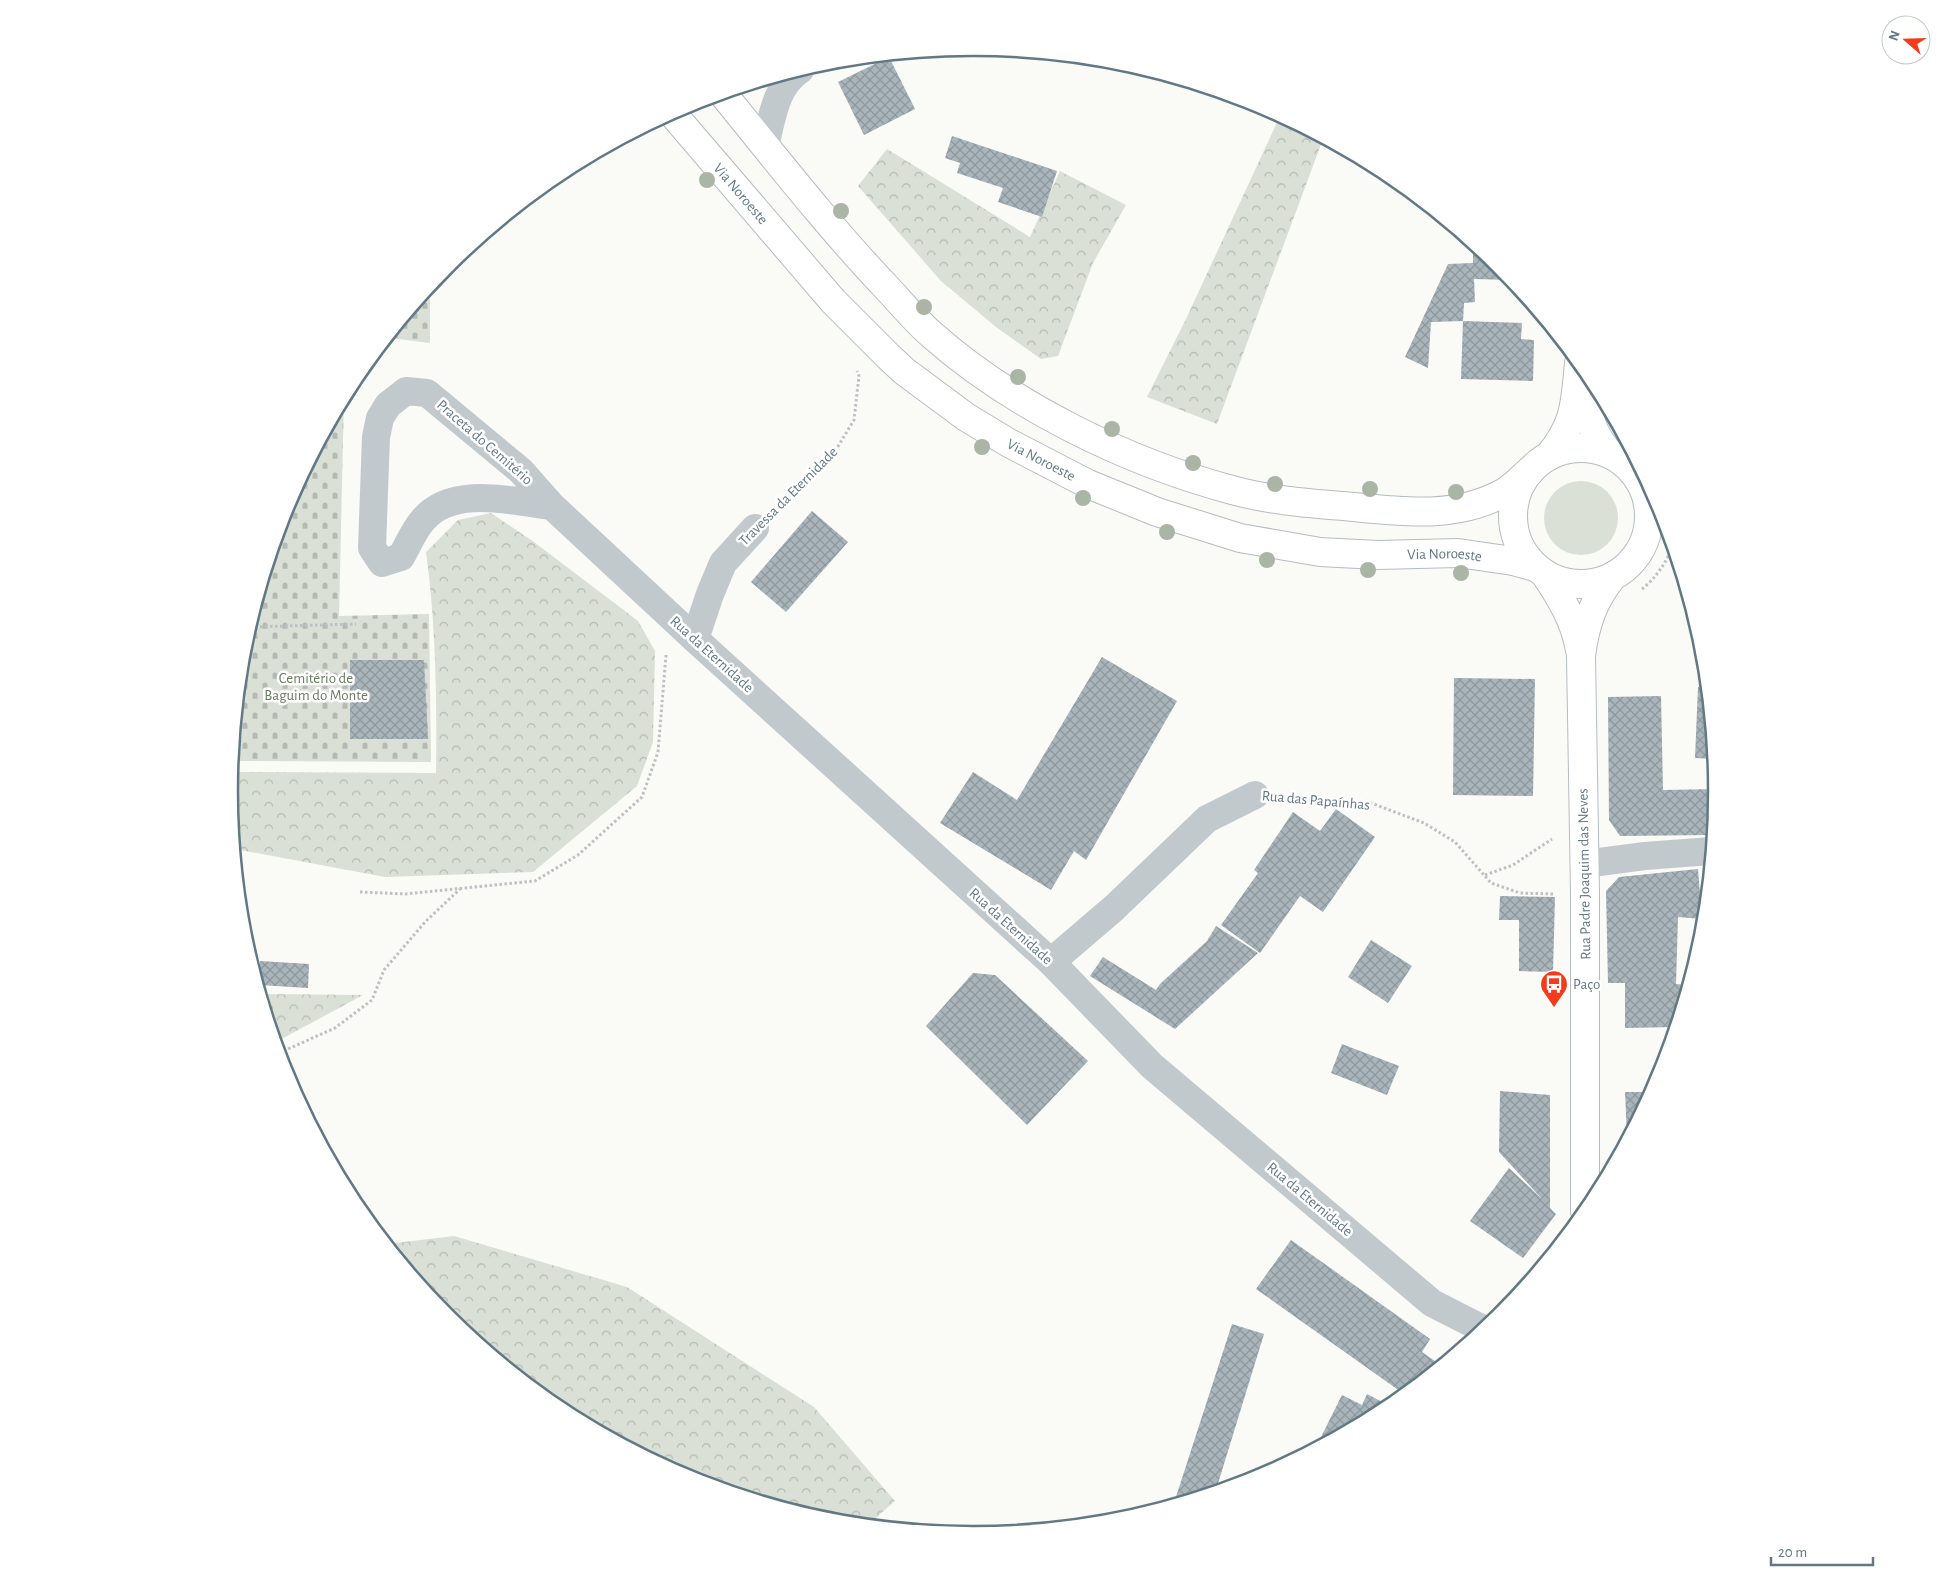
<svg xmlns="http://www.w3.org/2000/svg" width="1946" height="1582" font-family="'Alegreya Sans',sans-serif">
	<defs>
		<pattern id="forest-crowns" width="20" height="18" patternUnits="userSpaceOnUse" patternTransform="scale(1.25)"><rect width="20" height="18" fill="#dae0d6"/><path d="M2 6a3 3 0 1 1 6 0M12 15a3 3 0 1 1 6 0" fill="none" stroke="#b4bab3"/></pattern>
		<pattern id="cemetery-stones" width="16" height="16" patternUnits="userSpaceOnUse" patternTransform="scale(1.25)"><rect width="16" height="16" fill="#dae0d6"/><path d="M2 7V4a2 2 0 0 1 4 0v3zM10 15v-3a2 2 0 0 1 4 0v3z" fill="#b4bab3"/></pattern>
		<pattern id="building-cross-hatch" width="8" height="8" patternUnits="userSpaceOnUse" patternTransform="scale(1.25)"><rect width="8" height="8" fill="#a9b5ba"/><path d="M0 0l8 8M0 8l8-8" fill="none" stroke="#8d989d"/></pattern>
	</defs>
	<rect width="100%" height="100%" fill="#fafaf7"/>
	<!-- green -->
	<circle fill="#dae0d6" cx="1581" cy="518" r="37"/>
	<!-- forest -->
	<g fill="url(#forest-crowns)">
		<polygon points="1280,116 1323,139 1217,424 1147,397 1186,319"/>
		<polygon points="887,149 1030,237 1060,171 1126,205 1093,263 1058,356 1041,359 996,327 941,281 858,186"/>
		<path d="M491,513L534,542L638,621L655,651L653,742L637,786L533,872L385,877L235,849L230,791L231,772L436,773C437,700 436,625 426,552L458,520Z"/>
		<polygon points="261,994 363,995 276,1042"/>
		<polygon points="454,1236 627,1287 814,1407 895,1501 869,1524 828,1520 688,1478 560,1409 447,1317 387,1244"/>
	</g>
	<!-- cemetery -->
	<g fill="url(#cemetery-stones)">
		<polygon points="430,286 430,343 391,338 374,354"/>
		<polygon points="344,398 339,616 429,614 431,762 232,761 244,646 286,506"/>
	</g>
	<!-- building -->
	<g fill="url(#building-cross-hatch)">
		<polygon points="889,57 915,109 864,135 838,82"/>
		<polygon points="952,136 1057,171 1042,217 998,202 1003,188 957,173 960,163 945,158"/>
		<polygon points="1473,244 1499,265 1511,280 1474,279 1475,302 1464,303 1463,321 1431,322 1428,368 1405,357 1448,264 1473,263"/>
		<polygon points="1463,321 1522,323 1521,339 1534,340 1533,381 1461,379"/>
		<polygon points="812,511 848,542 786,612 751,582"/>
		<polygon points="1102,657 1177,701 1086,860 1074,851 1051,890 940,823 973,772 1017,800"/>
		<polygon points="350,660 424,660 428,739 350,739"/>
		<polygon points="1454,678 1535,679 1533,796 1453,795"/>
		<polygon points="1698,687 1706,687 1713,759 1695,758"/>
		<polygon points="1661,696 1663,790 1716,789 1712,835 1620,836 1609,820 1608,697"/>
		<polygon points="1336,809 1375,837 1323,912 1300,896 1260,953 1221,925 1258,873 1254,870 1293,812 1320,831"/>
		<polygon points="1698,869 1702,919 1678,917 1676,984 1687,985 1675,1027 1625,1028 1625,983 1608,983 1606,891 1619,877"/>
		<polygon points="1500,896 1555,897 1553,972 1519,971 1519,920 1499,920"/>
		<polygon points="1216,926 1258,953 1175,1029 1090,976 1103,957 1156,990 1160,984 1207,941"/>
		<polygon points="1371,940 1412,966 1388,1003 1348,977"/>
		<polygon points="260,961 309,964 308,988 259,985"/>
		<polygon points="973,973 995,975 1088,1061 1027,1125 926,1026"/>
		<polygon points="1342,1044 1399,1066 1387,1095 1331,1073"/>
		<polygon points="1500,1091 1550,1095 1550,1208 1556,1214 1523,1258 1470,1221 1509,1168 1542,1199 1499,1152"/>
		<polygon points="1625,1092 1651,1092 1627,1136"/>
		<polygon points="1291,1240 1430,1339 1422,1352 1439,1364 1436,1368 1404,1394 1256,1289"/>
		<polygon points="1232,1324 1264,1334 1216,1490 1174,1503"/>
		<polygon points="1367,1394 1390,1406 1316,1447 1342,1395 1362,1405"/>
	</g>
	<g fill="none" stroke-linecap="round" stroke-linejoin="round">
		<!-- secondary casing -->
		<g stroke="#b5bdc1" stroke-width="30">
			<g id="secondary">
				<path d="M723,94C776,159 828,226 887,288C901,303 915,320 931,334C1012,406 1127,462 1232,490C1268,500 1306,503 1343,506C1396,511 1452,520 1501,494C1512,489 1522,477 1531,470"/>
				<path id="s1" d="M672,113L833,301L888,356L904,371L966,417L1009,443L1088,484L1157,512L1240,538L1320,552L1378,555L1458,553L1513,561L1535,567"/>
				<path d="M1583,385C1588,413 1590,432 1610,454"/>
				<circle cx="1581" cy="516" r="68"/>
				<path d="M1549,456C1576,423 1575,403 1579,363"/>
				<path d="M1545,574C1561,598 1575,621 1580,650"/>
				<path d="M1585,1211V894L1581,656C1585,625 1593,600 1613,576"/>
			</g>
		</g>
		<!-- path -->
		<g stroke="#bdc1c4" stroke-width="3" stroke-dasharray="2.5 2.5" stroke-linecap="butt">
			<polyline points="777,506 834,453 854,420 859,376 857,371"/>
			<path d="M1642,589C1655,579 1666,563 1672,548"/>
			<polyline points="250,627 356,624"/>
			<polyline points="1285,797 1371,803 1424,823 1455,842 1491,883 1520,893 1554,894"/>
			<polyline points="1485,875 1513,865 1552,839"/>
			<polyline points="360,892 406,894 535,881 578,855 642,797 658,752 666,655"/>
			<polyline points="279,1053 335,1028 372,1000 384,970 425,922 460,889"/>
		</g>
		<!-- street -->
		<g stroke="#c2c9cc" stroke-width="28">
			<path d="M765,146C772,119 775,86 800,70"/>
			<path d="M552,506C512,501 452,485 423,520C414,530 408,545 401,557L382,563L372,548L376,437L380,418L388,405L406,391L427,393L521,471L552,506L695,639L1051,962L1152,1066L1432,1303L1483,1329"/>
			<polyline points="695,639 710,594 723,563 755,528"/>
			<polyline points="1584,864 1645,856 1711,851"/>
			<polyline points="1051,962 1114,908 1207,819 1255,795"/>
		</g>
		<!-- secondary -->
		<use href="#secondary" stroke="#fff" stroke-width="28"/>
	</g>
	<!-- trees -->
	<g fill="#aab5a5">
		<circle cx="707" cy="180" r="8"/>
		<circle cx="841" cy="211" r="8"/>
		<circle cx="924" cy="307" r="8"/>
		<circle cx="1018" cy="377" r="8"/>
		<circle cx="1112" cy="429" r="8"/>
		<circle cx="982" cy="447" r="8"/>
		<circle cx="1193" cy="463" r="8"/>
		<circle cx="1275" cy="484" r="8"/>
		<circle cx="1370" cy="489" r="8"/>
		<circle cx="1456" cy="492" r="8"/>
		<circle cx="1083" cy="498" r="8"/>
		<circle cx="1167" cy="532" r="8"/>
		<circle cx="1267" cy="560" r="8"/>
		<circle cx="1368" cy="570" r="8"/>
		<circle cx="1461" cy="573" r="8"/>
	</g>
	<!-- icons -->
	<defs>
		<g id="bus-pin" transform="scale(1.4375)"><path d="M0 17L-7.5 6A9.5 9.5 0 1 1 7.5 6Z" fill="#f43c1d" stroke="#fff"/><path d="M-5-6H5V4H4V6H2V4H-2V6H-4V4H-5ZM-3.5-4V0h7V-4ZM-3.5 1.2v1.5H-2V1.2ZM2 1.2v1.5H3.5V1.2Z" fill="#fff"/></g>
	</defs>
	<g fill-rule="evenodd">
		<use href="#bus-pin" x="1554" y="984"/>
	</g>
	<g text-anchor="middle" stroke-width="5" stroke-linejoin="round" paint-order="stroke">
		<!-- street labels -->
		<g font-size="15" fill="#627985" stroke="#fff">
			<text dy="5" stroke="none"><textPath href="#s1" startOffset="106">Via Noroeste</textPath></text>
			<text transform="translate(485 442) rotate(41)" y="5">Praceta do Cemitério</text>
			<text dy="5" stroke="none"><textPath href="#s1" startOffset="511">Via Noroeste</textPath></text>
			<text transform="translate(788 496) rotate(-45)" y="5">Travessa da Eternidade</text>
			<text dy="5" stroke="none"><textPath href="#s1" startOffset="931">Via Noroeste</textPath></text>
			<text transform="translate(712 654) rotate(42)" y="5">Rua da Eternidade</text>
			<text transform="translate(1316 800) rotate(5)" y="5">Rua das Papaínhas</text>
			<text transform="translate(1584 874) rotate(-91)" y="5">Rua Padre Joaquim das Neves</text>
			<text transform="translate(1011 926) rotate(42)" y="5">Rua da Eternidade</text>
			<text transform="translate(1310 1199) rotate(40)" y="5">Rua da Eternidade</text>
		</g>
		<!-- park labels -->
		<g font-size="15" fill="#697c62" stroke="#fff">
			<text x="316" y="683">Cemitério de<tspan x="316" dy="17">Baguim do Monte</tspan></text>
		</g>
		<!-- poi labels -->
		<g font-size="15" fill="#627985" stroke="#fff" text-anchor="start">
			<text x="1573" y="989">Paço</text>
		</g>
	</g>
	<!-- crop -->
	<path d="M0 0H1946V1582H0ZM238 791a735 735 0 1 1 1470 0a735 735 0 1 1-1470 0Z" fill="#fff" fill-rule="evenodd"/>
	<path fill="none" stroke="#627985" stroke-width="2.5" d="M238 791a735 735 0 1 1 1470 0a735 735 0 1 1-1470 0Z"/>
	<!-- north arrow -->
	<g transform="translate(1906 40) rotate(290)"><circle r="24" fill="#ffffff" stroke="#c0c9ce"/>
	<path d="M0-4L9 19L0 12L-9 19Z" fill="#f43c1d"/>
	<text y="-8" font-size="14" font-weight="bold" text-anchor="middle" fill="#627985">N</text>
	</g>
	<!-- scale -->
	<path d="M1771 1557v8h102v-8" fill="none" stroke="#627985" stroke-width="2.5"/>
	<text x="1778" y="1557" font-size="15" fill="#627985" stroke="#ffffff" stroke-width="4" paint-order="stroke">20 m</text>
</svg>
